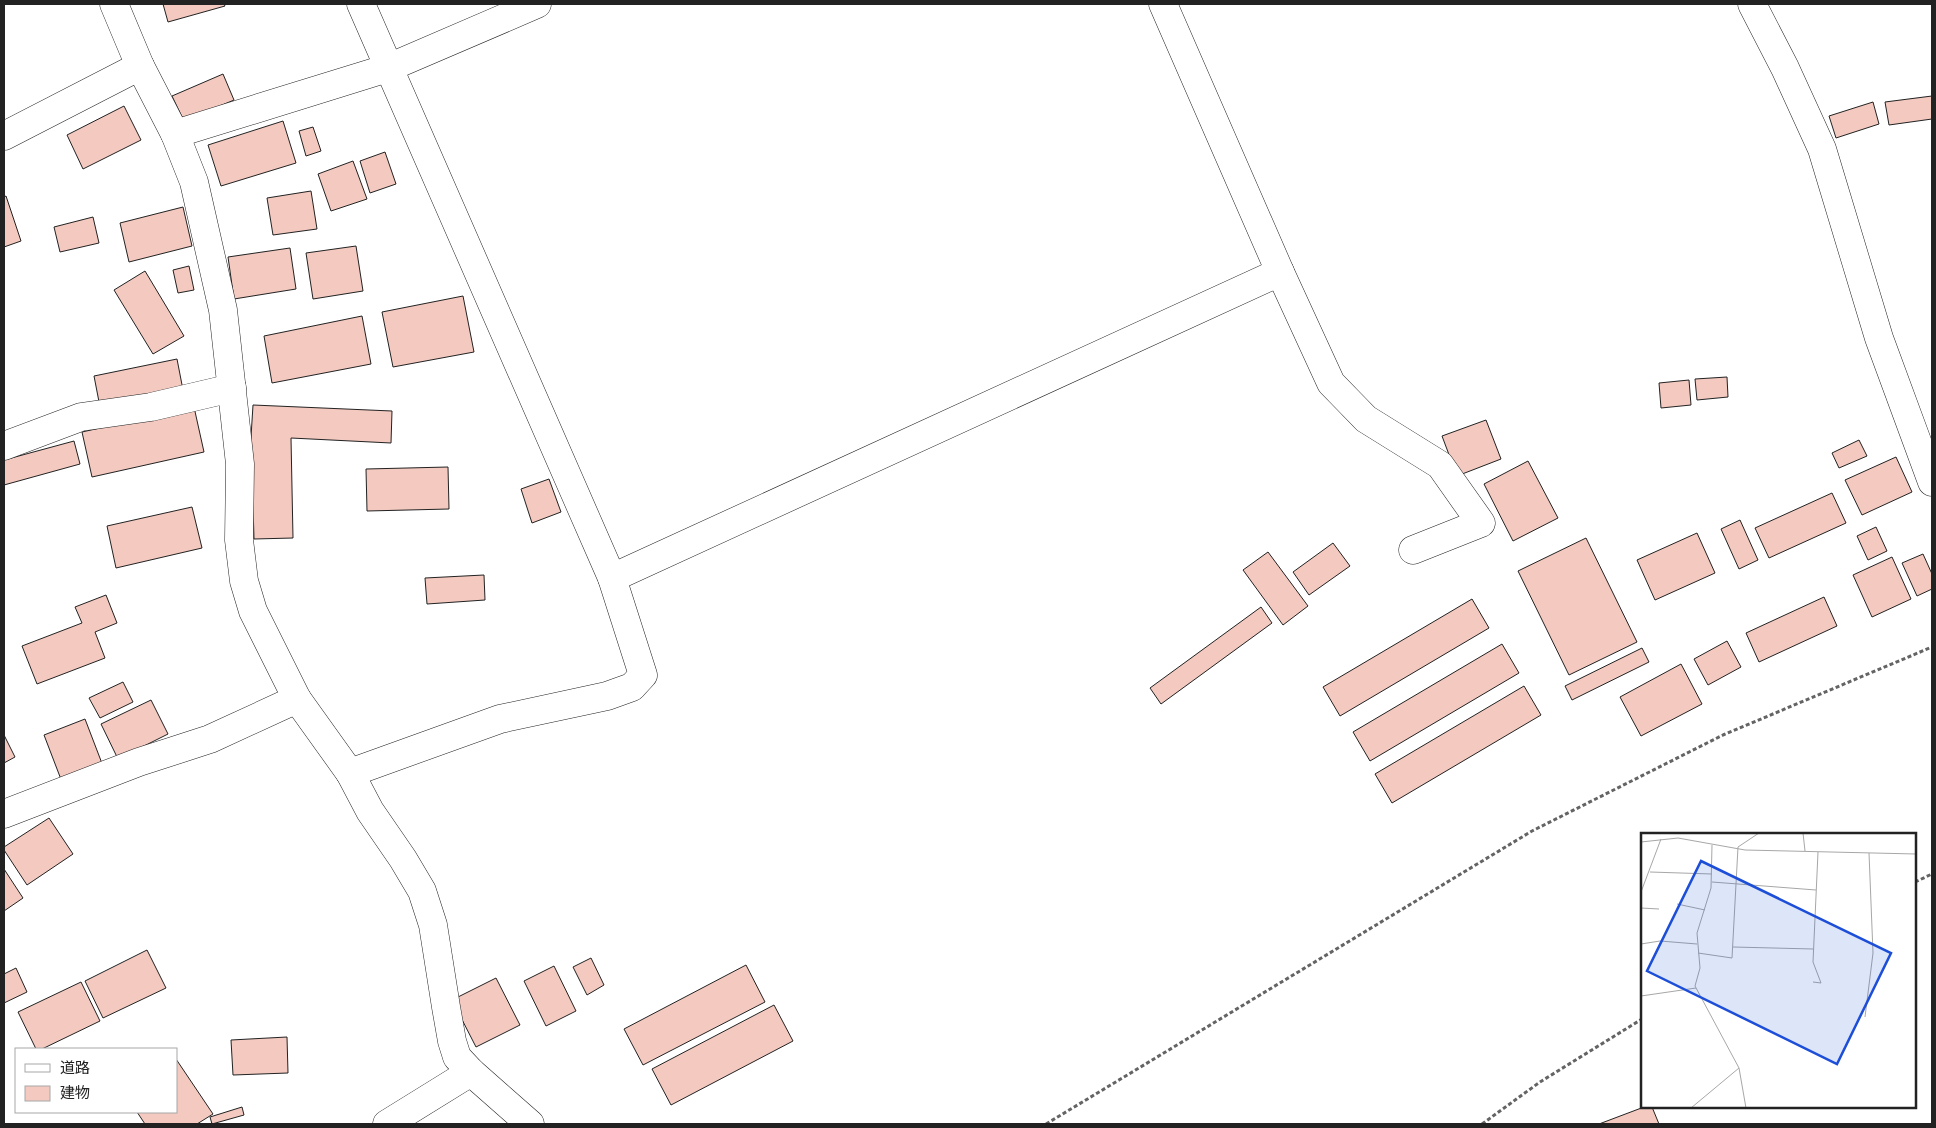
<svg xmlns="http://www.w3.org/2000/svg" width="1936" height="1128" font-family="'Archivo Narrow','Noto Sans JP',sans-serif">
	<rect width="100%" height="100%" fill="#fff"/>
	<!-- building -->
	<g fill="#f3c9c0" stroke="#222">
		<polygon points="163,4 224,4 225,6 168,22"/>
		<polygon points="223,74 234,100 184,121 172,96"/>
		<polygon points="1932,96 1932,119 1889,125 1885,102"/>
		<polygon points="1873,102 1879,124 1836,138 1829,116"/>
		<polygon points="124,106 141,140 83,169 67,135"/>
		<polygon points="283,121 296,163 221,186 208,145"/>
		<polygon points="313,127 321,151 306,156 299,131"/>
		<polygon points="385,152 396,184 370,193 360,161"/>
		<polygon points="353,161 367,199 331,211 318,174"/>
		<polygon points="311,191 317,229 273,235 267,198"/>
		<polygon points="6,196 21,241 4,247 4,197"/>
		<polygon points="183,207 192,246 129,262 120,223"/>
		<polygon points="93,217 99,243 60,252 54,227"/>
		<polygon points="356,246 363,291 313,299 306,253"/>
		<polygon points="290,248 296,289 234,299 228,257"/>
		<polygon points="189,266 194,290 178,293 173,270"/>
		<polygon points="145,271 184,336 153,354 114,290"/>
		<polygon points="463,296 474,352 393,367 382,312"/>
		<polygon points="362,316 371,364 272,383 264,336"/>
		<polygon points="177,359 183,390 100,407 94,376"/>
		<polygon points="1727,377 1728,397 1697,400 1695,379"/>
		<polygon points="1689,380 1691,405 1661,408 1659,383"/>
		<polygon points="253,405 392,411 391,443 291,438 293,538 254,539 251,437"/>
		<polygon points="194,407 204,452 92,477 82,432"/>
		<polygon points="1486,420 1501,459 1457,476 1442,436"/>
		<polygon points="1859,440 1867,456 1839,468 1832,453"/>
		<polygon points="74,441 80,464 4,485 4,460"/>
		<polygon points="1896,457 1912,492 1862,515 1845,480"/>
		<polygon points="1528,461 1558,518 1513,541 1484,484"/>
		<polygon points="448,467 449,509 367,511 366,469"/>
		<polygon points="549,479 561,512 532,523 521,489"/>
		<polygon points="1832,493 1846,523 1769,558 1755,528"/>
		<polygon points="192,507 202,548 116,568 107,526"/>
		<polygon points="1740,520 1758,560 1739,569 1721,529"/>
		<polygon points="1876,527 1887,551 1868,560 1857,536"/>
		<polygon points="1697,533 1715,573 1655,600 1637,560"/>
		<polygon points="1586,538 1637,642 1569,675 1518,571"/>
		<polygon points="1333,543 1350,566 1309,595 1293,572"/>
		<polygon points="1268,552 1308,606 1283,625 1243,570"/>
		<polygon points="1923,554 1932,574 1932,589 1917,596 1902,563"/>
		<polygon points="1892,557 1911,599 1872,617 1853,575"/>
		<polygon points="484,575 485,600 427,604 425,578"/>
		<polygon points="106,595 117,623 95,632 105,658 37,684 22,646 82,623 75,607"/>
		<polygon points="1824,597 1837,626 1759,662 1746,633"/>
		<polygon points="1472,599 1489,628 1340,716 1323,687"/>
		<polygon points="1261,607 1272,623 1161,704 1150,688"/>
		<polygon points="1727,641 1741,667 1708,685 1694,659"/>
		<polygon points="1502,644 1519,673 1370,761 1353,732"/>
		<polygon points="1642,648 1649,662 1572,700 1565,686"/>
		<polygon points="1681,664 1702,704 1641,736 1620,697"/>
		<polygon points="123,682 133,702 100,718 89,698"/>
		<polygon points="1524,686 1541,715 1392,803 1375,774"/>
		<polygon points="151,700 168,734 118,759 101,724"/>
		<polygon points="85,719 103,766 62,782 44,735"/>
		<polygon points="4,735 15,757 4,763"/>
		<polygon points="49,818 73,854 27,885 4,850 4,847"/>
		<polygon points="4,869 23,898 4,911"/>
		<polygon points="147,950 166,988 103,1018 85,981"/>
		<polygon points="591,958 604,985 587,995 573,967"/>
		<polygon points="746,965 765,1002 643,1065 624,1029"/>
		<polygon points="554,966 576,1011 546,1026 524,981"/>
		<polygon points="16,968 27,992 4,1003 4,974"/>
		<polygon points="496,978 520,1025 476,1047 452,1000"/>
		<polygon points="81,982 100,1021 42,1049 36,1049 18,1012"/>
		<polygon points="774,1005 793,1041 671,1105 652,1069"/>
		<polygon points="287,1037 288,1073 233,1075 231,1040"/>
		<polygon points="176,1059 213,1114 197,1124 145,1124 137,1112 176,1112"/>
		<polygon points="242,1107 244,1115 212,1124 210,1117"/>
		<polygon points="1644,1107 1652,1107 1659,1124 1599,1124"/>
	</g>
	<g fill="none" stroke-linecap="round" stroke-linejoin="round">
		<!-- minor casing -->
		<g stroke="#222" stroke-width="29">
			<g id="minor">
				<polyline points="114,4 140,66 175,134 194,182 223,310 240,464 239,540 244,581 253,611 297,699 350,773 370,811 403,859 422,891 433,925 446,1007 452,1041 457,1057 471,1072 530,1124"/>
				<polyline points="1163,4 1280,272 1331,383 1366,419 1440,465 1481,523 1413,550"/>
				<polyline points="1752,4 1785,68 1822,149 1879,338 1932,482"/>
				<polyline points="175,134 388,68 537,4"/>
				<polyline points="4,136 140,66"/>
				<polyline points="4,446 81,417 151,407 232,388"/>
				<polyline points="612,578 1280,272"/>
				<polyline points="350,773 500,719 607,696 632,687 643,675 612,578 361,4"/>
				<polyline points="4,814 139,762 210,739 297,699"/>
				<polyline points="387,1124 471,1072"/>
			</g>
		</g>
		<!-- path -->
		<g stroke="#646464" stroke-width="3" stroke-dasharray="4 2.5" stroke-linecap="butt">
			<polyline points="1915,882 1932,874"/>
			<polyline points="1046,1124 1532,831 1723,735 1932,647"/>
			<polyline points="1482,1124 1540,1082 1642,1019"/>
		</g>
		<!-- minor -->
		<use href="#minor" stroke="#fff" stroke-width="28"/>
	</g>
	<!-- overview -->
	<g transform="translate(1641 833)">
		<rect width="275" height="275" fill="#fff"/>
		<path fill="none" stroke="#a7a7a7" stroke-width="1" d="M162,0L164,18M0,9L37,5L104,17L275,21M71,12L70,55L56,100L59,135L54,153L98,235L105,275M9,39L71,41M71,49L175,57M0,59L20,6M36,71L64,77M0,75L18,76M0,111L19,108L56,111M92,114L172,116M57,120L91,125L97,14L118,0M172,149L180,150L172,129L177,19M0,163L55,155M224,184L232,120L228,20M50,275L98,235"/>
		<path fill="#1d4ed8" fill-opacity="0.15" stroke="#1d4ed8" stroke-width="2.5" d="M60,28L250,120L196,231L6,138Z"/>
		<rect width="275" height="275" fill="none" stroke="#222" stroke-width="2.5"/>
	</g>
	<!-- border -->
	<rect width="1936" height="1128" fill="none" stroke="#222222" stroke-width="10"/>
	<!-- legend -->
	<rect x="15" y="1048" width="162" height="65" fill="#ffffff" stroke="#a7a7a7"/>
	<rect x="25" y="1064" width="25" height="8" fill="#ffffff" stroke="#a7a7a7"/>
	<text x="60" y="1073" font-size="15" fill="#222222">道路</text>
	<rect x="25" y="1086" width="25" height="15" fill="#f3c9c0" stroke="#a7a7a7"/>
	<text x="60" y="1098" font-size="15" fill="#222222">建物</text>
</svg>
